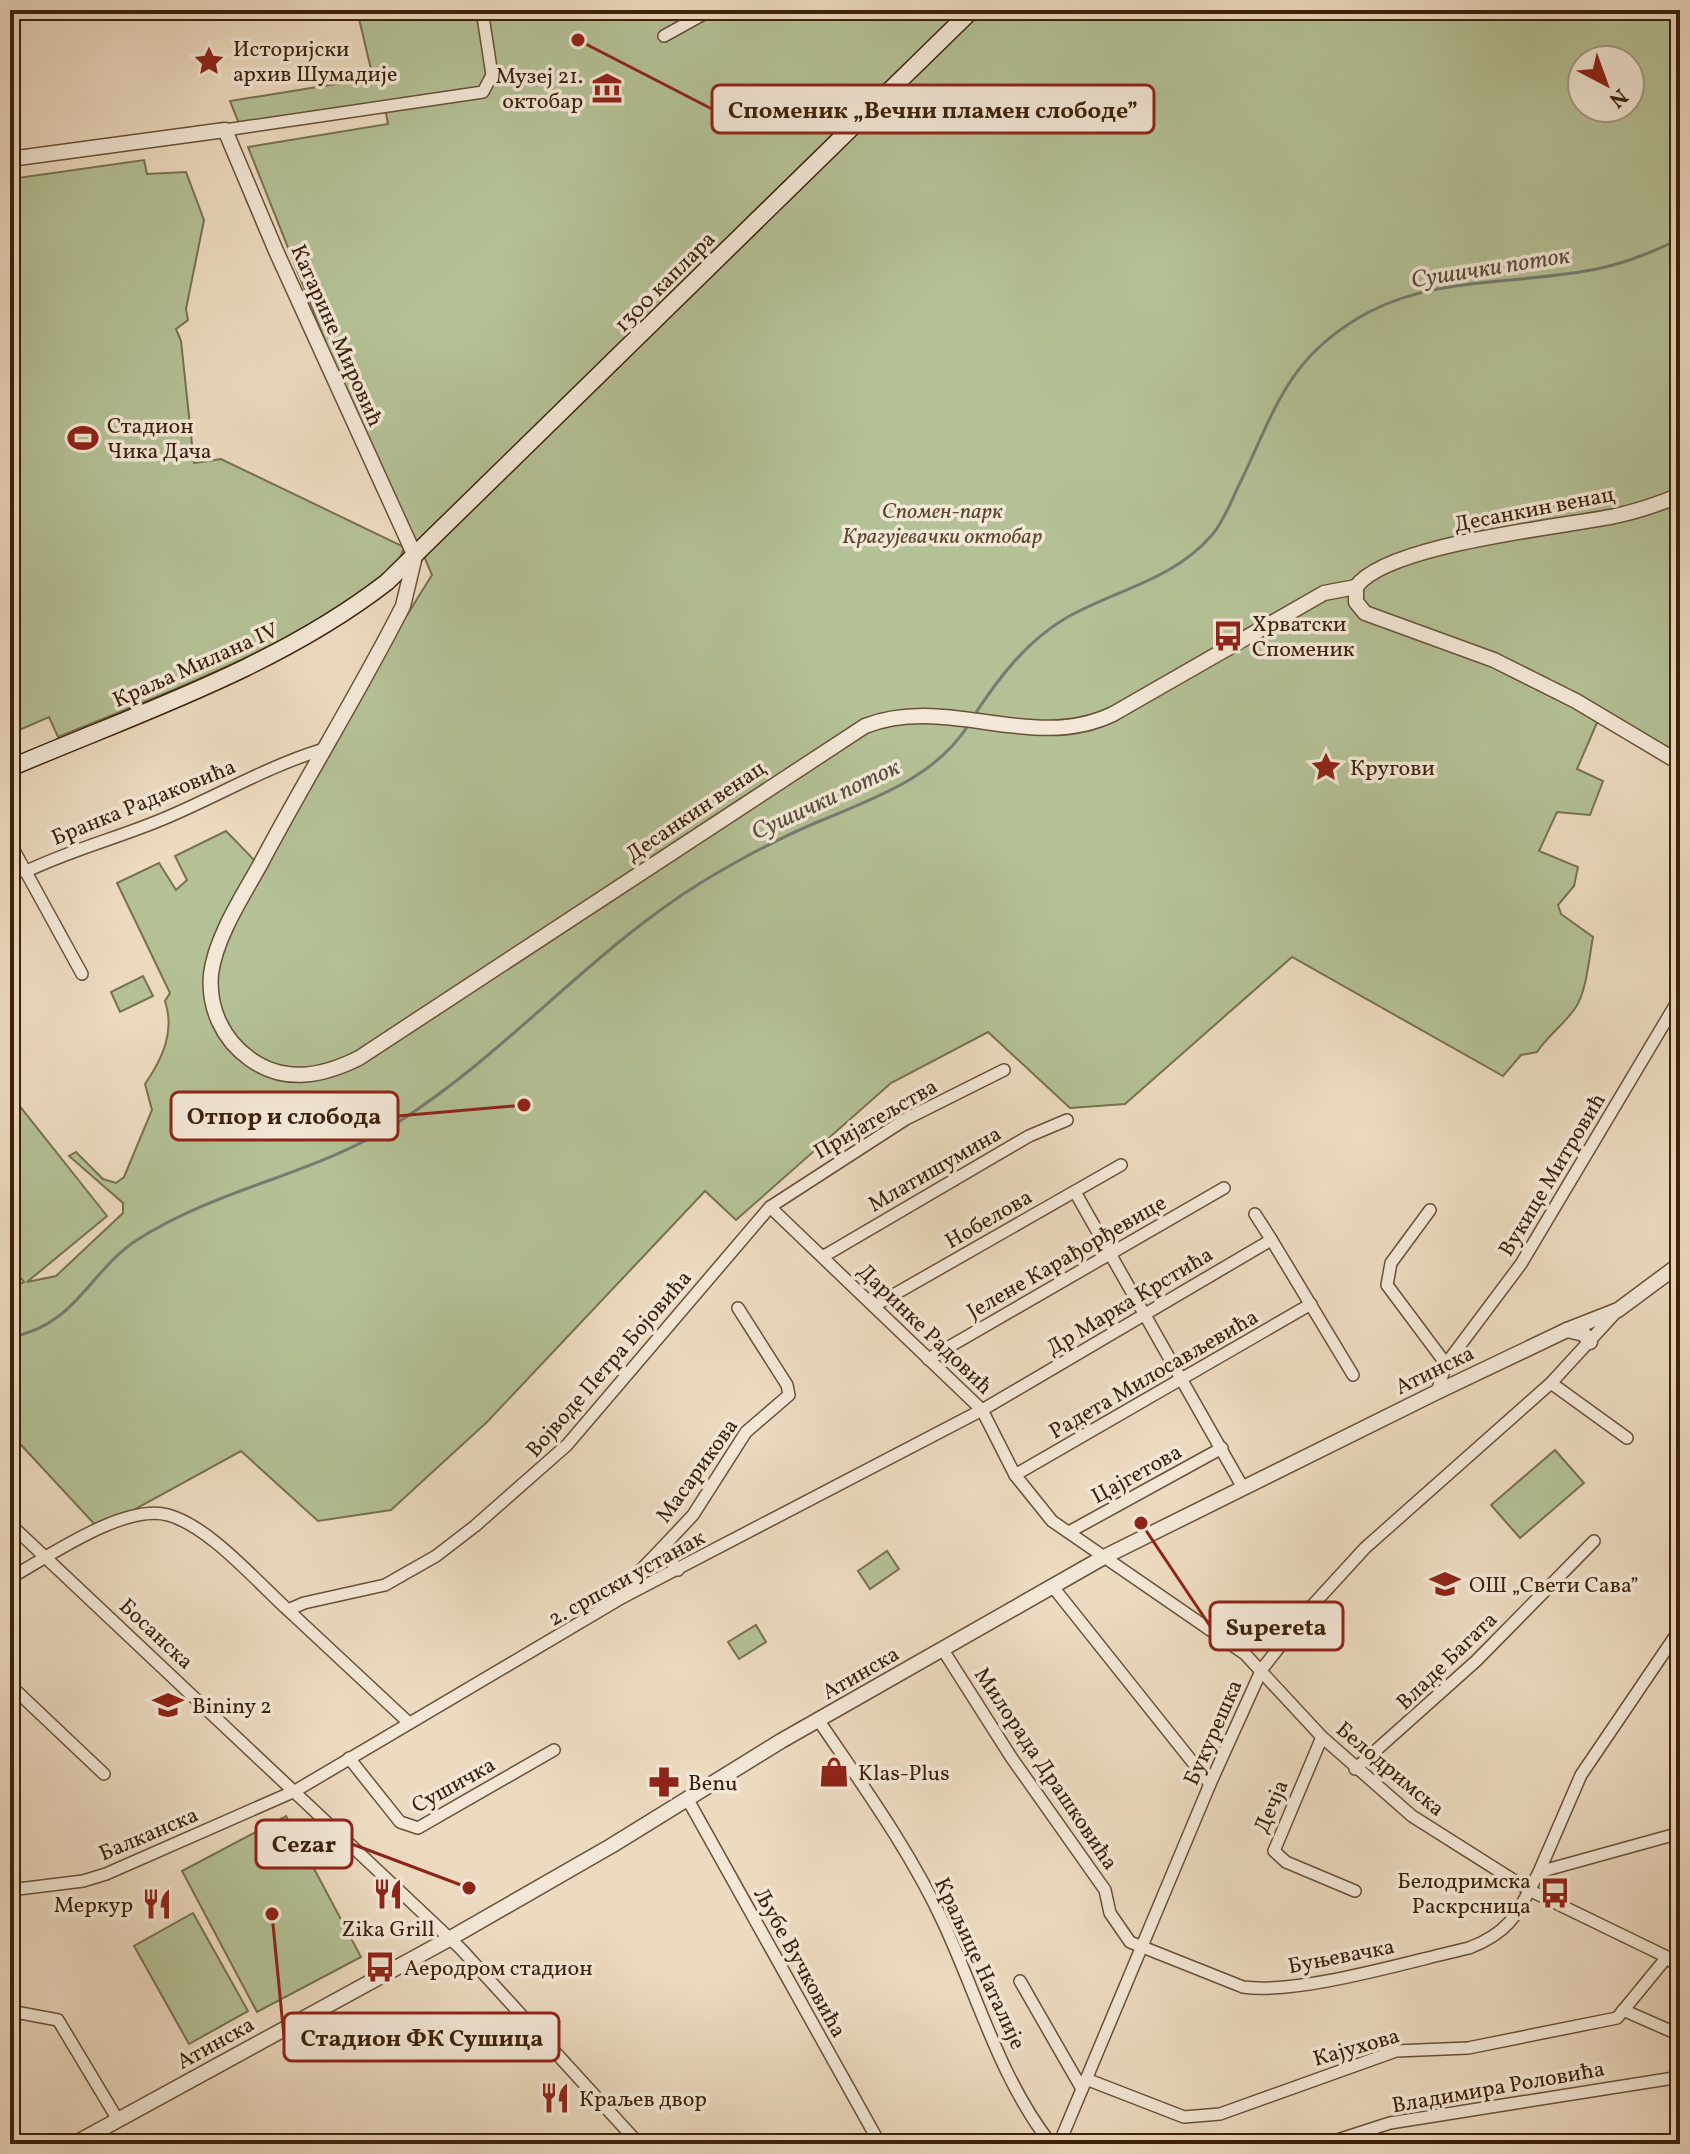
<svg xmlns="http://www.w3.org/2000/svg" width="1690" height="2154" font-family="Vollkorn,serif">
	<rect width="100%" height="100%" fill="#eddbc1"/>
	<filter id="stains"><feTurbulence type="fractalNoise" baseFrequency=".0025" numOctaves="4"/><feColorMatrix values="0 0 0 0 .2 0 0 0 0 .09 0 0 0 0 .02 0 0 0 .5 -.17"/></filter>
	<radialGradient id="worn" r=".72"><stop offset=".6" stop-color="#630" stop-opacity="0"/><stop offset="1" stop-color="#630" stop-opacity=".3"/></radialGradient>
	<!-- green -->
	<g fill="#b4c196" stroke="#787150" stroke-width="2" fill-rule="evenodd">
		<path d="M357,10H1680V754L1602,711L1577,769L1603,781L1590,815L1557,812L1539,851L1578,867L1574,886L1558,905L1561,914L1593,937C1589,958 1587,989 1576,1007C1565,1024 1548,1035 1537,1052L1521,1055L1503,1076L1292,957L1125,1104L1070,1108L988,1032L891,1083L736,1220L705,1191L487,1422L391,1510L318,1521L241,1451L99,1529L10,1433V1289L24,1282L10,1264V1102L14,1099L107,1216L27,1282L56,1276L123,1213V1203L69,1156L76,1152L103,1179L116,1183L124,1177L152,1110L145,1084C163,1058 175,1031 165,1001L170,993L117,883L159,863L176,890L187,880L175,856L226,831L259,865L397,617L407,615L432,575L421,549L411,557L248,147L388,124L385,108L242,131L230,101L373,78ZM1582,60H1630V108H1582Z"/>
		<path d="M144,160L147,174L186,172L204,220L186,309L188,320L176,329L181,341L194,463L221,459L404,547C391,611 122,710 58,737L49,717L10,734V179Z"/>
		<polygon points="143,976 153,996 120,1012 111,992"/>
		<polygon points="1555,1450 1584,1483 1520,1538 1491,1505"/>
		<polygon points="887,1551 899,1569 870,1589 858,1571"/>
		<polygon points="756,1625 766,1642 739,1659 728,1642"/>
		<polygon points="286,1816 361,1957 257,2012 182,1871"/>
		<polygon points="193,1913 248,2011 189,2044 134,1946"/>
	</g>
	<g fill="none" stroke-linecap="round" stroke-linejoin="round">
		<!-- stream -->
		<g stroke="#757c73" stroke-width="3">
			<path d="M975,714C1000,676 1027,641 1066,618C1117,589 1172,581 1212,535C1225,520 1232,498 1241,481C1277,405 1289,355 1369,312C1439,275 1525,285 1601,268C1629,262 1654,251 1680,239"/>
			<path d="M10,1337C75,1327 90,1270 137,1240C220,1187 315,1175 400,1121C509,1051 592,950 702,882C740,859 779,838 820,821C875,798 936,777 969,724"/>
		</g>
		<!-- minor casing -->
		<g stroke="#695037" stroke-width="14">
			<g id="minor">
				<polyline points="664,36 711,10"/>
				<polyline points="225,130 483,92 492,75 482,10"/>
				<polyline points="10,843 82,974"/>
				<path d="M25,872C70,850 118,838 163,819C216,797 266,767 321,750"/>
				<polyline points="1075,1192 1242,1486"/>
				<polyline points="770,1207 982,1410 1015,1475 1052,1521 1245,1654 1322,1737 1412,1816 1529,1890 1667,1957 1680,1969"/>
				<polyline points="1430,1210 1391,1263 1387,1285 1446,1364"/>
				<polyline points="1271,1239 1353,1375"/>
				<polyline points="824,1256 1029,1136 1067,1120"/>
				<polyline points="874,1306 1121,1165"/>
				<polyline points="928,1359 1224,1188"/>
				<polyline points="1551,1383 1627,1438"/>
				<polyline points="1437,1392 1446,1364 1521,1264 1680,997"/>
				<polyline points="1015,1475 1311,1304"/>
				<polyline points="10,1524 461,1949 639,2144"/>
				<polyline points="1069,1532 1222,1448"/>
				<polyline points="678,1570 661,1549 693,1515 746,1432 789,1395 787,1385 738,1308"/>
				<path d="M10,1578C48,1557 124,1503 168,1515C209,1526 256,1581 288,1610L304,1603L385,1585L436,1556L475,1526L567,1445L770,1207L906,1119L1004,1070"/>
				<polyline points="1053,1587 1210,1784"/>
				<polyline points="623,1597 632,1579 661,1549"/>
				<polyline points="288,1610 408,1722"/>
				<path d="M943,1650L1011,1757L1105,1890L1110,1913L1130,1942L1243,1987C1300,1995 1410,1961 1469,1948C1513,1931 1518,1911 1539,1872L1680,1833"/>
				<polyline points="10,1685 104,1774"/>
				<path d="M819,1721C863,1786 911,1852 944,1924C978,1997 1000,2079 1051,2144"/>
				<polyline points="1322,1737 1274,1851 1286,1862 1355,1891"/>
				<polyline points="349,1758 400,1822 418,1828 554,1750"/>
				<polyline points="1355,1769 1476,1661 1594,1541"/>
				<polyline points="688,1800 880,2144"/>
				<polyline points="1539,1872 1581,1775 1680,1629"/>
				<polyline points="10,1890 83,1881 106,1874 295,1791 623,1597 982,1410 1266,1243 1271,1239 1255,1214"/>
				<polyline points="1020,1981 1082,2089"/>
				<polyline points="1623,2010 1680,2035"/>
				<polyline points="10,2011 58,2020 118,2120"/>
				<polyline points="1086,2079 1184,2117 1220,2114 1396,2051 1468,2048 1617,2018 1667,1957"/>
				<polyline points="1059,2144 1210,1784 1262,1669 1311,1607 1365,1548 1551,1383 1618,1310"/>
				<polyline points="1325,2144 1390,2123 1680,2077"/>
			</g>
		</g>
		<!-- tertiary casing -->
		<g stroke="#695037" stroke-width="17">
			<g id="tertiary">
				<path d="M10,159L225,130L276,251L415,556L403,606C359,693 307,776 261,863C243,896 216,936 211,974C208,1007 222,1039 250,1059C285,1084 323,1076 359,1058L865,726C948,694 1032,753 1113,714L1324,593L1356,587"/>
				<polyline points="1356,587 1356,602 1365,613 1494,660 1576,701 1680,763"/>
				<path d="M1356,587C1386,544 1562,527 1615,516C1638,511 1659,504 1680,495"/>
				<polyline points="1567,1330 1584,1334 1590,1342"/>
				<polyline points="74,2144 449,1939 611,1846 781,1741 1104,1557 1437,1392 1567,1330 1618,1310 1680,1264"/>
			</g>
		</g>
		<!-- secondary casing -->
		<g stroke="#3d2109" stroke-width="19">
			<path id="secondary" d="M10,768C138,713 276,668 387,582L972,10"/>
		</g>
		<!-- minor -->
		<use href="#minor" stroke="#f3e8d7" stroke-width="11"/>
		<!-- tertiary -->
		<use href="#tertiary" stroke="#f3e8d7" stroke-width="14"/>
		<!-- secondary -->
		<use href="#secondary" stroke="#f3e8d7" stroke-width="16"/>
	</g>
	<!-- icons -->
	<defs>
		<g id="sight-bare" transform="scale(2.4)"><path d="M0-6L1.8-2.2L6-1.7L2.9 1.2L3.7 5.4L0 3.3L-3.7 5.4L-2.9 1.2L-6-1.7L-1.8-2.2Z" fill="#8f2418" stroke="#f3e8d7" stroke-width="2.5" paint-order="stroke"/></g>
		<g id="museum-bare" transform="scale(2.4)"><path d="M0-6L6-3V-2H-6V-3ZM-5-1h2V3h-2ZM-1-1h2V3h-2ZM3-1h2V3H3ZM-6 4H6V6H-6Z" fill="#8f2418" stroke="#f3e8d7" stroke-width="2.5" paint-order="stroke"/></g>
		<g id="stadium-bare" transform="scale(2.4)"><path d="M0-5a6.5 5 0 1 0 0 10a6.5 5 0 1 0 0-10ZM-3.5-1.8h7v3.6h-7Z" fill="#8f2418" stroke="#f3e8d7" stroke-width="2.5" paint-order="stroke"/></g>
		<g id="bus-bare" transform="scale(2.4)"><path d="M-5-6H5V4H4V6H2V4H-2V6H-4V4H-5ZM-3.5-4V0h7V-4ZM-3.5 1.2v1.5H-2V1.2ZM2 1.2v1.5H3.5V1.2Z" fill="#8f2418" stroke="#f3e8d7" stroke-width="2.5" paint-order="stroke"/></g>
		<g id="school-bare" transform="scale(2.4)"><path d="M0-5L7-2L0 1L-7-2ZM-4 1L0 2.5L4 1V4Q0 6-4 4Z" fill="#8f2418" stroke="#f3e8d7" stroke-width="2.5" paint-order="stroke"/></g>
		<g id="shop-bare" transform="scale(2.4)"><path d="M-5-2.5h2.3a2.7 3.5 0 0 1 5.4 0H5L5.5 6h-11ZM-1.5-2.5h3a1.5 2.3 0 0 0-3 0Z" fill="#8f2418" stroke="#f3e8d7" stroke-width="2.5" paint-order="stroke"/></g>
		<g id="pharmacy-bare" transform="scale(2.4)"><path d="M-2-6h4v4h4v4h-4v4h-4v-4h-4v-4h4Z" fill="#8f2418" stroke="#f3e8d7" stroke-width="2.5" paint-order="stroke"/></g>
		<g id="restaurant-bare" transform="scale(2.4)"><path d="M-5-6h1v4h1v-4h1v4h1v-4h1v5L-1.5 .5V6h-2V.5L-5-1ZM5-6V6H3V1.5H1.5Q1.5-4 5-6Z" fill="#8f2418" stroke="#f3e8d7" stroke-width="2.5" paint-order="stroke"/></g>
	</defs>
	<g fill-rule="evenodd">
		<use href="#sight-bare" x="209" y="61"/>
		<use href="#museum-bare" x="607" y="88"/>
		<use href="#stadium-bare" x="83" y="438"/>
		<use href="#bus-bare" x="1228" y="636"/>
		<use href="#sight-bare" x="1326" y="767"/>
		<use href="#school-bare" x="1445" y="1584"/>
		<use href="#school-bare" x="168" y="1705"/>
		<use href="#shop-bare" x="834" y="1772"/>
		<use href="#pharmacy-bare" x="664" y="1782"/>
		<use href="#bus-bare" x="1555" y="1893"/>
		<use href="#restaurant-bare" x="388" y="1894"/>
		<use href="#restaurant-bare" x="157" y="1904"/>
		<use href="#bus-bare" x="380" y="1967"/>
		<use href="#restaurant-bare" x="555" y="2098"/>
	</g>
	<g text-anchor="middle" stroke-width="7" stroke-linejoin="round" paint-order="stroke">
		<!-- poi labels -->
		<g font-size="22" fill="#3d2109" stroke="#f3e8d7" text-anchor="start">
			<text x="233" y="56">Историјски<tspan x="233" dy="25">архив Шумадије</tspan></text>
			<text x="583" y="83" text-anchor="end">Музеј 21.<tspan x="583" dy="25">октобар</tspan></text>
			<text x="107" y="433">Стадион<tspan x="107" dy="25">Чика Дача</tspan></text>
			<text x="1252" y="631">Хрватски<tspan x="1252" dy="25">Споменик</tspan></text>
			<text x="1350" y="775">Кругови</text>
			<text x="1469" y="1592">ОШ „Свети Сава”</text>
			<text x="192" y="1713">Bininy 2</text>
			<text x="858" y="1780">Klas-Plus</text>
			<text x="688" y="1790">Benu</text>
			<text x="1531" y="1888" text-anchor="end">Белодримска<tspan x="1531" dy="25">Раскрсница</tspan></text>
			<text x="133" y="1912" text-anchor="end">Меркур</text>
			<text x="388" y="1936" text-anchor="middle">Zika Grill</text>
			<text x="404" y="1975">Аеродром стадион</text>
			<text x="579" y="2106">Краљев двор</text>
		</g>
		<!-- street labels -->
		<g font-size="22" fill="#3d2109" stroke="#f3e8d7">
			<text transform="translate(664 281) rotate(-45)" y="8">1300 каплара</text>
			<text transform="translate(338 335) rotate(66)" y="8">Катарине Мировић</text>
			<text transform="translate(1534 508) rotate(-11)" y="8">Десанкин венац</text>
			<text transform="translate(195 664) rotate(-24)" y="8">Краља Милана IV</text>
			<text transform="translate(143 801) rotate(-22)" y="8">Бранка Радаковића</text>
			<text transform="translate(695 810) rotate(-34)" y="8">Десанкин венац</text>
			<text transform="translate(875 1118) rotate(-30)" y="8">Пријатељства</text>
			<text transform="translate(934 1168) rotate(-30)" y="8">Млатишумина</text>
			<text transform="translate(1551 1174) rotate(-59)" y="8">Вукице Митровић</text>
			<text transform="translate(988 1218) rotate(-30)" y="8">Нобелова</text>
			<text transform="translate(1066 1256) rotate(-30)" y="8">Јелене Карађорђевице</text>
			<text transform="translate(1129 1300) rotate(-31)" y="8">Др Марка Крстића</text>
			<text transform="translate(926 1328) rotate(44)" y="8">Даринке Радовић</text>
			<text transform="translate(608 1363) rotate(-49)" y="8">Војводе Петра Бојовића</text>
			<text transform="translate(1434 1369) rotate(-26)" y="8">Атинска</text>
			<text transform="translate(1153 1373) rotate(-30)" y="8">Радета Милосављевића</text>
			<text transform="translate(696 1470) rotate(-54)" y="8">Масарикова</text>
			<text transform="translate(1136 1473) rotate(-29)" y="8">Цајгетова</text>
			<text transform="translate(626 1577) rotate(-29)" y="8">2. српски устанак</text>
			<text transform="translate(157 1633) rotate(43)" y="8">Босанска</text>
			<text transform="translate(1446 1660) rotate(-44)" y="8">Владе Багата</text>
			<text transform="translate(860 1672) rotate(-30)" y="8">Атинска</text>
			<text transform="translate(1212 1732) rotate(-66)" y="8">Букурешка</text>
			<text transform="translate(1047 1768) rotate(56)" y="8">Милорада Драшковића</text>
			<text transform="translate(1391 1768) rotate(40)" y="8">Белодримска</text>
			<text transform="translate(453 1784) rotate(-29)" y="8">Сушичка</text>
			<text transform="translate(1270 1806) rotate(-67)" y="8">Дечја</text>
			<text transform="translate(148 1833) rotate(-23)" y="8">Балканска</text>
			<text transform="translate(1341 1955) rotate(-11)" y="8">Буњевачка</text>
			<text transform="translate(801 1962) rotate(61)" y="8">Љубе Вучковића</text>
			<text transform="translate(981 1963) rotate(65)" y="8">Краљице Наталије</text>
			<text transform="translate(215 2042) rotate(-29)" y="8">Атинска</text>
			<text transform="translate(1356 2046) rotate(-16)" y="8">Кајухова</text>
			<text transform="translate(1498 2086) rotate(-10)" y="8">Владимира Роловића</text>
		</g>
		<!-- park labels -->
		<g font-size="22" font-style="italic" fill="#5b492c" stroke="#f3e8d7">
			<text x="942" y="518">Спомен-парк<tspan x="942" dy="25">Крагујевачки октобар</tspan></text>
		</g>
		<!-- water labels -->
		<g font-size="24" font-style="italic" fill="#594f3e" stroke="#f3e8d7">
			<text transform="translate(1490 267) rotate(-9)" y="8">Сушички поток</text>
			<text transform="translate(825 799) rotate(-25)" y="8">Сушички поток</text>
		</g>
	</g>
	<!-- callouts -->
	<path fill="none" stroke="#8f2418" stroke-width="3" d="M578 40L712 109M524 1105L398 1116M1141 1523L1210 1626M469 1888L352 1844M272 1914L284 2037"/>
	<g fill="#8f2418" stroke="#f3e8d7" stroke-width="3">
		<circle cx="578" cy="40" r="8"/>
		<circle cx="524" cy="1105" r="8"/>
		<circle cx="1141" cy="1523" r="8"/>
		<circle cx="469" cy="1888" r="8"/>
		<circle cx="272" cy="1914" r="8"/>
	</g>
	<g fill="#f3e8d7" stroke="#8f2418" stroke-width="3">
		<rect x="712" y="85" width="442" height="48" rx="8"/>
		<rect x="171" y="1092" width="227" height="48" rx="8"/>
		<rect x="1210" y="1602" width="133" height="48" rx="8"/>
		<rect x="256" y="1820" width="96" height="48" rx="8"/>
		<rect x="284" y="2013" width="275" height="48" rx="8"/>
	</g>
	<g font-size="24" text-anchor="middle" font-weight="bold" fill="#3d2109">
		<text x="933" y="118">Споменик „Вечни пламен слободе”</text>
		<text x="284" y="1124">Отпор и слобода</text>
		<text x="1276" y="1635">Supereta</text>
		<text x="304" y="1852">Cezar</text>
		<text x="422" y="2046">Стадион ФК Сушица</text>
	</g>
	<!-- margin -->
	<rect width="1690" height="2154" fill="none" stroke="#eddbc1" stroke-width="40"/>
	<rect x="12" y="12" width="1666" height="2130" fill="none" stroke="#3d2109" stroke-width="4"/>
	<rect x="20" y="20" width="1650" height="2114" fill="none" stroke="#3d2109" stroke-width="2"/>
	<!-- north arrow -->
	<g transform="translate(1606 84) rotate(139)"><circle r="38" fill="#f3e8d7" stroke="#aa9885" stroke-width="2"/>
	<path d="M0-6L14 30L0 20L-14 30Z" fill="#8f2418"/>
	<text y="-12" font-size="22" font-weight="bold" text-anchor="middle" fill="#3d2109">N</text>
	</g>
	<rect width="100%" height="100%" filter="url(#stains)"/>
	<rect width="100%" height="100%" fill="url(#worn)"/>
</svg>
